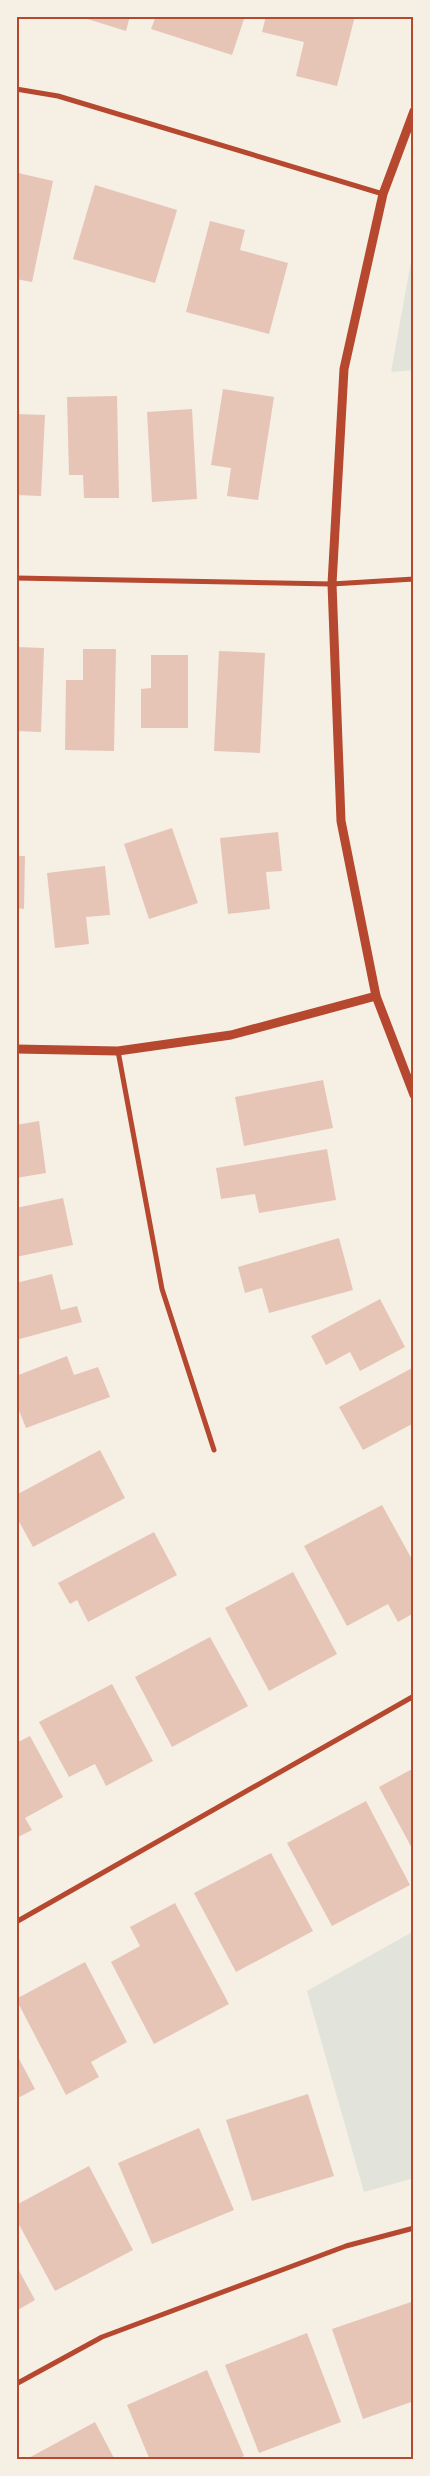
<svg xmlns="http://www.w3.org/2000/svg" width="430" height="2476" font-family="Figtree,sans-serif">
	<rect width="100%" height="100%" fill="#f6efe4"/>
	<!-- green -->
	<g fill="#e2e4dc">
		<polygon points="414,245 414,370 391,372"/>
		<polygon points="414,1931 414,2178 364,2192 307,1991"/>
	</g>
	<!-- building -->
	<g fill="#e6c5b7">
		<polygon points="78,16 130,16 126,31"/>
		<polygon points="156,16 245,16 232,55 151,29"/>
		<polygon points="266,16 355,16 337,86 296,76 304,42 262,32"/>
		<polygon points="18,173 53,181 32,282 16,279 16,184"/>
		<polygon points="95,185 177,210 155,283 73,259"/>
		<polygon points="210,221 245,230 240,250 288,263 269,334 186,312"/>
		<polygon points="223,389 274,397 258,500 227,496 231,468 211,465"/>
		<polygon points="117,396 119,498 84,498 83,475 69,475 67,397"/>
		<polygon points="192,409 197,499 152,502 147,412"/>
		<polygon points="16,414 45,415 41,496 16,495"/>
		<polygon points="16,647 44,648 41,732 16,731"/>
		<polygon points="83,649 116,649 114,751 65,750 66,680 83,680"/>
		<polygon points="219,651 265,653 260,753 214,751"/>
		<polygon points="151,655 188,655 188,728 141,728 141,689 151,688"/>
		<polygon points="172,828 198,903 149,919 124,844"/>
		<polygon points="278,832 282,871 266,872 270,909 228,914 220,838"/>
		<polygon points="16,856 25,856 24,909 16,908"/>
		<polygon points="105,866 110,915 86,917 89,944 55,948 47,873"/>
		<polygon points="323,1080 333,1128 244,1146 235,1097"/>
		<polygon points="39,1121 46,1173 16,1178 16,1125"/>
		<polygon points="327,1149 336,1200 259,1213 255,1194 221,1199 216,1168"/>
		<polygon points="63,1198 73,1245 16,1257 16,1208"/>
		<polygon points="339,1238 353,1290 269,1313 262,1288 245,1293 238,1267"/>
		<polygon points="52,1274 61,1310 77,1306 82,1322 16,1340 16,1283"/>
		<polygon points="380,1299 405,1347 360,1371 350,1352 326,1365 311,1336"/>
		<polygon points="67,1356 74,1375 98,1367 110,1397 26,1428 16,1403 16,1376"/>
		<polygon points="414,1367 414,1423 363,1450 339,1407"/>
		<polygon points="100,1450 125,1498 33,1547 16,1516 16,1495"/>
		<polygon points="382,1505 414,1563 414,1613 398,1622 388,1604 347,1626 304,1546"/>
		<polygon points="154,1532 177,1575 88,1622 77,1600 70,1604 58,1583"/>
		<polygon points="293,1572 337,1654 269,1691 225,1608"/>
		<polygon points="210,1637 248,1706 172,1747 135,1677"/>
		<polygon points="112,1684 153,1761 106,1786 95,1764 69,1777 39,1722"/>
		<polygon points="30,1736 63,1797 25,1818 32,1830 16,1838 16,1743"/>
		<polygon points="414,1768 414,1852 379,1787"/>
		<polygon points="366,1801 410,1885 332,1926 287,1843"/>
		<polygon points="271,1853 313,1931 236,1972 194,1893"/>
		<polygon points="175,1903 229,2004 154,2044 111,1962 140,1946 130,1927"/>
		<polygon points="85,1962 127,2042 91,2062 99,2077 66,2095 16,1999"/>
		<polygon points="16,2053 35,2089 16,2099"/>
		<polygon points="308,2094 334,2176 252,2201 226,2120"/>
		<polygon points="199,2128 234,2210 152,2244 118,2163"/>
		<polygon points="89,2166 133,2250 55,2291 16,2219 16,2205"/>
		<polygon points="16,2265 35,2300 16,2311"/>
		<polygon points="414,2301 414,2401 363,2419 332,2329"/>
		<polygon points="307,2333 341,2422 259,2453 225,2365"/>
		<polygon points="207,2370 244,2456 237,2460 150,2460 127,2405"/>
		<polygon points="95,2422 115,2460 25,2460"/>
	</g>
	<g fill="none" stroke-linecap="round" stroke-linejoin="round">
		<!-- minor -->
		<g stroke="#b5482f" stroke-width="5">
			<polyline points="16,89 58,96 383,194"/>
			<polyline points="16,578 332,584 414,579"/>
			<polyline points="118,1051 162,1289 214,1450"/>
			<polyline points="16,1922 414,1696"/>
			<polyline points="16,2384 102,2337 346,2246 414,2228"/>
		</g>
		<!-- tertiary -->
		<g stroke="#b5482f" stroke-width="9">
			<polyline points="414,111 383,194 344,369 332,584 341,821 376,996 414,1095"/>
			<polyline points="16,1049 118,1051 231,1035 376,996"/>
		</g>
	</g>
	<!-- border -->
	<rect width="430" height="2476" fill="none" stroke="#f6efe4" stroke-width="35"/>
	<rect x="18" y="18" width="394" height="2440" fill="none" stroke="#b5482f" stroke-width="2"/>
</svg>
